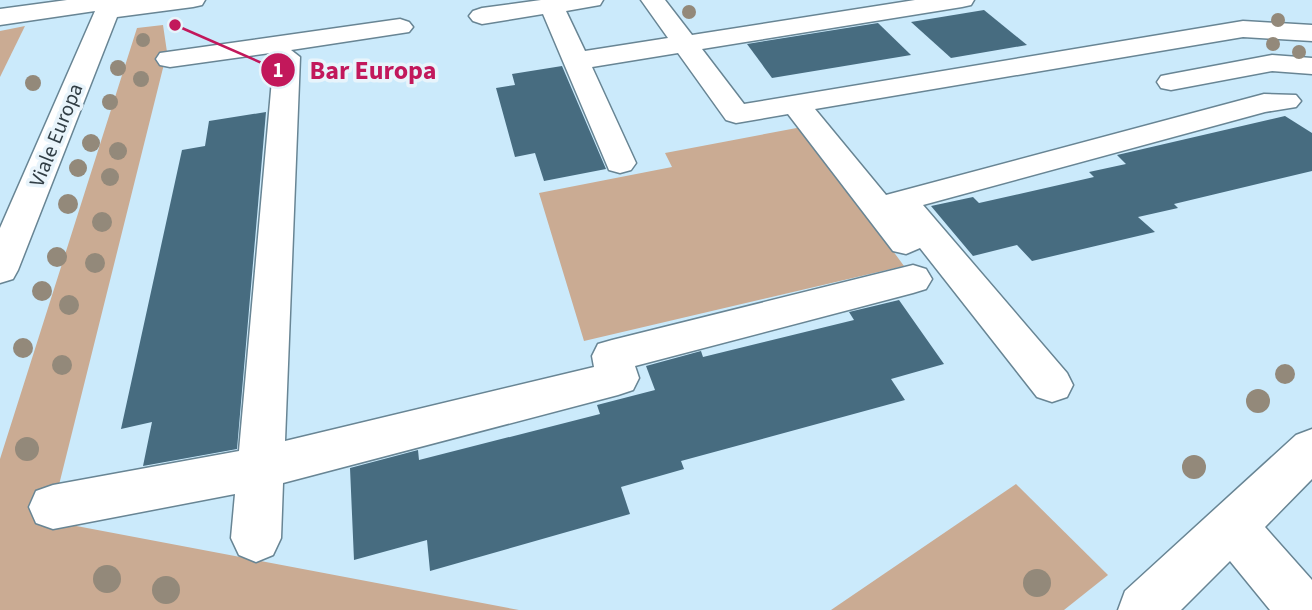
<svg xmlns="http://www.w3.org/2000/svg" width="1312" height="610" font-family="'Source Sans 3',sans-serif">
	<rect width="100%" height="100%" fill="#cbeafb"/>
	<!-- green -->
	<g fill="#caab93">
		<polygon points="163,25 167,52 50,521 519,610 0,610 0,459 137,28"/>
		<polygon points="25,26 0,77 0,31"/>
		<polygon points="802,127 904,266 584,341 539,193 672,167 665,153"/>
		<polygon points="1016,484 1108,575 1064,610 831,610"/>
	</g>
	<!-- building -->
	<g fill="#476c80">
		<polygon points="984,10 1027,45 951,58 911,22"/>
		<polygon points="878,23 911,55 772,78 747,44"/>
		<polygon points="562,66 606,169 544,181 535,153 515,157 496,88 515,85 512,74"/>
		<polygon points="266,112 237,449 143,466 152,422 121,429 182,150 205,146 209,121"/>
		<polygon points="1285,116 1312,133 1312,171 1174,204 1178,208 1138,217 1155,232 1032,261 1017,245 973,256 931,206 973,197 979,203 1094,177 1089,172 1126,164 1117,155"/>
		<polygon points="899,300 944,364 891,379 905,400 681,461 684,469 621,487 630,514 430,571 427,540 354,560 350,468 418,450 419,460 600,414 597,405 655,390 646,366 701,351 703,357 854,320 849,312"/>
	</g>
	<g fill="none" stroke-linecap="round" stroke-linejoin="round">
		<!-- minor casing -->
		<g stroke="#688594" stroke-width="3">
			<g id="minor">
				<polygon points="67,0 205,0 202,5 193,7 117,17 18,270 13,279 0,283 0,228 95,11 0,25 0,9"/>
				<polygon points="541,0 603,0 600,5 566,11 585,51 668,38 641,0 665,0 692,35 915,0 974,0 971,5 962,7 702,49 744,104 1243,21 1312,25 1312,41 1243,37 815,109 886,195 1264,94 1296,95 1301,101 1296,107 1265,112 923,205 1067,373 1073,385 1067,397 1052,402 1037,397 920,248 906,254 893,251 788,114 736,123 726,120 678,53 592,67 636,163 631,170 620,173 609,170 543,14 482,24 473,21 469,16 473,11 482,8"/>
				<polygon points="400,19 409,22 413,27 409,32 291,50 300,57 285,441 594,367 592,356 598,344 612,340 913,265 926,269 932,279 926,289 913,293 635,366 639,378 633,390 618,395 283,483 281,538 273,555 256,562 239,555 231,538 235,494 53,529 36,523 29,507 36,491 53,485 239,451 274,57 277,52 170,67 160,65 156,59 160,53"/>
				<polygon points="1272,55 1312,58 1312,74 1272,71 1171,90 1161,88 1157,82 1161,76 1171,74"/>
				<polygon points="1312,429 1312,479 1265,527 1312,580 1312,610 1270,610 1230,561 1181,610 1118,610 1125,591 1296,435"/>
			</g>
		</g>
		<!-- minor -->
		<use href="#minor" fill="#fff" fill-rule="evenodd"/>
	</g>
	<!-- trees -->
	<g fill="#93897a">
		<circle cx="689" cy="12" r="7"/>
		<circle cx="1278" cy="20" r="7"/>
		<circle cx="143" cy="40" r="7"/>
		<circle cx="1273" cy="44" r="7"/>
		<circle cx="1299" cy="52" r="7"/>
		<circle cx="118" cy="68" r="8"/>
		<circle cx="141" cy="79" r="8"/>
		<circle cx="33" cy="83" r="8"/>
		<circle cx="110" cy="102" r="8"/>
		<circle cx="91" cy="143" r="9"/>
		<circle cx="118" cy="151" r="9"/>
		<circle cx="78" cy="168" r="9"/>
		<circle cx="110" cy="177" r="9"/>
		<circle cx="68" cy="204" r="10"/>
		<circle cx="102" cy="222" r="10"/>
		<circle cx="57" cy="257" r="10"/>
		<circle cx="95" cy="263" r="10"/>
		<circle cx="42" cy="291" r="10"/>
		<circle cx="69" cy="305" r="10"/>
		<circle cx="23" cy="348" r="10"/>
		<circle cx="62" cy="365" r="10"/>
		<circle cx="1285" cy="374" r="10"/>
		<circle cx="1258" cy="401" r="12"/>
		<circle cx="27" cy="449" r="12"/>
		<circle cx="1194" cy="467" r="12"/>
		<circle cx="107" cy="579" r="14"/>
		<circle cx="1037" cy="583" r="14"/>
		<circle cx="166" cy="590" r="14"/>
	</g>
	<g text-anchor="middle" stroke-width="7" stroke-linejoin="round" paint-order="stroke">
		<!-- far-street labels -->
		<g font-size="21" fill="#313e45" stroke="#e8f4fb">
			<text transform="translate(56 135) rotate(-68)" y="7">Viale Europa</text>
		</g>
	</g>
	<!-- callouts -->
	<path fill="none" stroke="#c2185b" stroke-width="2.5" d="M175 25L278 70"/>
	<g fill="#c2185b" stroke="#e8f4fb" stroke-width="2.5">
		<circle cx="175" cy="25" r="7"/>
		<circle cx="278" cy="70" r="18"/>
	</g>
	<g font-size="21" text-anchor="middle" font-weight="bold" fill="#fff">
		<text x="278" y="77">1</text>
	</g>
	<g font-size="26" text-anchor="middle" font-weight="bold" fill="#c2185b" stroke="#e8f4fb" stroke-width="7" stroke-linejoin="round" paint-order="stroke">
		<text x="373" y="79">Bar Europa</text>
	</g>
</svg>
